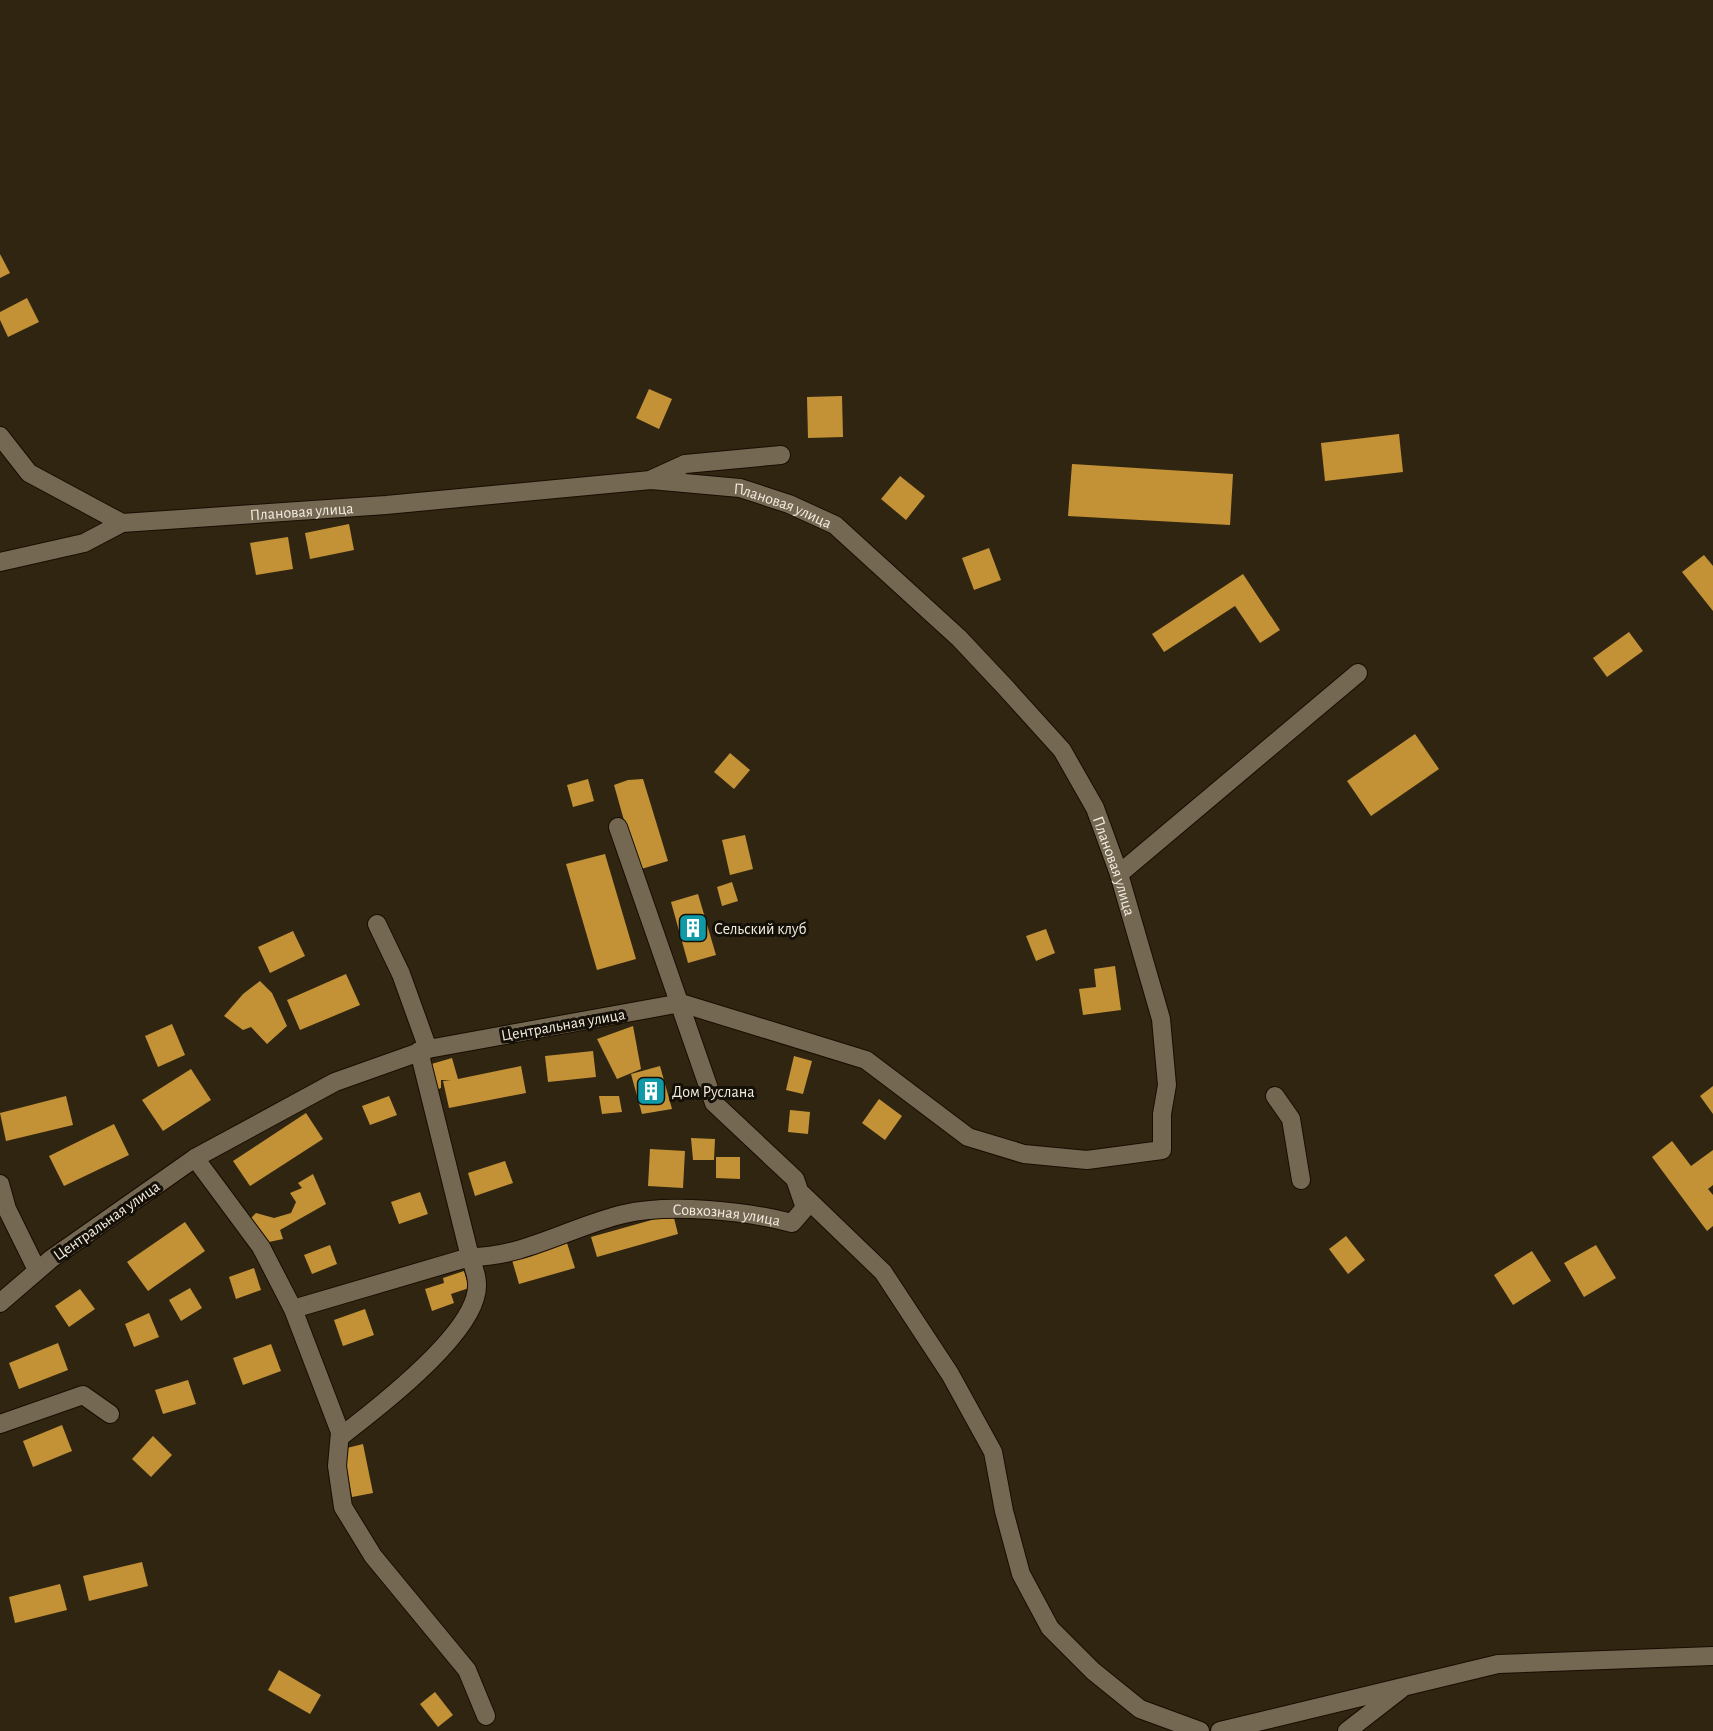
<svg xmlns="http://www.w3.org/2000/svg" width="1713" height="1731" font-family="'Alegreya Sans',sans-serif">
	<rect width="100%" height="100%" fill="#302511"/>
	<!-- building -->
	<g fill="#c39237">
		<polygon points="0,254 10,273 0,278"/>
		<polygon points="27,298 39,322 8,337 0,320 0,312"/>
		<polygon points="649,389 672,399 659,429 636,418"/>
		<polygon points="842,396 843,437 808,438 807,397"/>
		<polygon points="1399,434 1403,472 1325,481 1321,443"/>
		<polygon points="1072,464 1233,474 1230,525 1068,516"/>
		<polygon points="900,476 925,496 906,520 881,499"/>
		<polygon points="349,524 354,550 310,559 305,533"/>
		<polygon points="288,537 293,569 256,575 250,543"/>
		<polygon points="989,548 1001,580 974,590 962,558"/>
		<polygon points="1704,555 1713,566 1713,611 1682,572"/>
		<polygon points="1243,574 1280,630 1260,643 1235,606 1164,652 1152,634"/>
		<polygon points="1629,632 1643,651 1607,677 1593,658"/>
		<polygon points="1415,734 1439,769 1371,816 1347,781"/>
		<polygon points="730,753 750,770 734,789 714,772"/>
		<polygon points="588,779 594,801 573,807 567,785"/>
		<polygon points="643,779 668,861 638,870 614,785 628,780"/>
		<polygon points="745,835 753,869 730,875 722,840"/>
		<polygon points="605,854 636,959 597,970 566,864"/>
		<polygon points="732,882 738,901 722,906 717,887"/>
		<polygon points="698,894 716,955 688,963 671,902"/>
		<polygon points="1046,929 1055,953 1036,961 1026,936"/>
		<polygon points="293,931 305,956 270,973 258,947"/>
		<polygon points="1115,966 1121,1010 1083,1015 1079,989 1096,987 1094,969"/>
		<polygon points="346,974 360,1005 300,1030 287,1000"/>
		<polygon points="260,981 272,993 287,1026 267,1044 251,1027 243,1030 224,1016 243,994"/>
		<polygon points="172,1024 185,1055 158,1067 145,1036"/>
		<polygon points="633,1026 641,1069 617,1079 597,1039"/>
		<polygon points="593,1051 596,1077 548,1082 545,1056"/>
		<polygon points="794,1056 812,1061 803,1094 786,1090"/>
		<polygon points="452,1058 458,1079 521,1066 526,1093 449,1108 443,1081 451,1080 441,1080 441,1088 434,1091 428,1065"/>
		<polygon points="660,1066 672,1109 642,1114 631,1074"/>
		<polygon points="191,1069 211,1100 163,1131 142,1100"/>
		<polygon points="1713,1086 1713,1114 1700,1096"/>
		<polygon points="66,1096 73,1125 6,1141 0,1113"/>
		<polygon points="389,1096 397,1115 370,1125 362,1106"/>
		<polygon points="599,1096 619,1096 622,1112 602,1114"/>
		<polygon points="879,1099 902,1116 885,1140 862,1123"/>
		<polygon points="790,1110 810,1112 808,1134 788,1132"/>
		<polygon points="306,1113 323,1139 250,1186 233,1161"/>
		<polygon points="114,1124 129,1155 64,1186 49,1156"/>
		<polygon points="691,1138 715,1139 714,1160 693,1160"/>
		<polygon points="1672,1141 1691,1166 1713,1150 1713,1185 1708,1189 1713,1195 1713,1226 1707,1231 1652,1157"/>
		<polygon points="650,1149 685,1151 683,1188 648,1186"/>
		<polygon points="716,1157 740,1157 740,1179 716,1178"/>
		<polygon points="505,1161 513,1183 475,1196 468,1173"/>
		<polygon points="313,1174 326,1204 280,1230 283,1239 269,1242 251,1218 256,1213 274,1218 291,1213 296,1202 290,1193 302,1188 298,1183"/>
		<polygon points="420,1192 428,1214 399,1224 391,1202"/>
		<polygon points="673,1214 678,1234 597,1257 591,1237"/>
		<polygon points="185,1222 205,1251 148,1291 127,1262"/>
		<polygon points="1346,1236 1365,1260 1348,1274 1329,1249"/>
		<polygon points="567,1243 575,1268 519,1284 512,1260"/>
		<polygon points="330,1245 337,1264 312,1274 304,1255"/>
		<polygon points="1596,1245 1616,1278 1584,1297 1564,1263"/>
		<polygon points="1532,1251 1551,1281 1513,1305 1494,1275"/>
		<polygon points="254,1268 261,1290 236,1299 229,1277"/>
		<polygon points="464,1271 469,1288 451,1294 454,1303 432,1311 425,1289 444,1283 443,1278"/>
		<polygon points="190,1288 202,1308 181,1321 169,1300"/>
		<polygon points="80,1289 95,1309 69,1327 55,1306"/>
		<polygon points="365,1309 374,1335 343,1346 334,1320"/>
		<polygon points="149,1313 159,1337 134,1347 125,1324"/>
		<polygon points="58,1343 68,1370 19,1389 9,1363"/>
		<polygon points="271,1344 281,1371 243,1385 233,1358"/>
		<polygon points="188,1380 196,1404 163,1414 155,1390"/>
		<polygon points="62,1425 72,1451 33,1467 23,1441"/>
		<polygon points="153,1436 172,1455 151,1477 132,1459"/>
		<polygon points="363,1444 373,1493 352,1497 343,1449"/>
		<polygon points="142,1562 148,1586 89,1601 83,1576"/>
		<polygon points="60,1584 67,1610 15,1623 9,1597"/>
		<polygon points="279,1670 321,1695 310,1714 268,1690"/>
		<polygon points="435,1692 453,1715 438,1727 420,1704"/>
	</g>
	<g fill="none" stroke-linecap="round" stroke-linejoin="round">
		<!-- minor casing -->
		<g stroke="#180d00" stroke-width="20">
			<g id="minor">
				<polyline points="0,436 29,473 122,523"/>
				<polyline points="652,479 685,464 781,455"/>
				<path id="s1" d="M0,562L84,543L122,523L386,505L651,480L740,488L789,504L835,525L959,638L1006,688L1062,750L1095,808L1119,874L1161,1019L1167,1085L1162,1114V1150L1087,1160L1024,1154L968,1137L866,1060L681,1003L428,1049L335,1082L195,1158L51,1259L0,1303"/>
				<polyline points="1119,874 1358,673"/>
				<polyline points="377,924 401,974 428,1049"/>
				<path id="s2" d="M419,1051L470,1257C525,1257 572,1226 624,1214C670,1203 746,1211 792,1223L805,1208L795,1179L714,1103L618,827"/>
				<polyline points="1275,1096 1291,1119 1301,1180"/>
				<polyline points="195,1158 261,1247 293,1309 340,1432 337,1466 343,1507 373,1556 467,1670 486,1716"/>
				<polyline points="0,1184 7,1209 37,1270"/>
				<polyline points="802,1194 883,1272 950,1374 993,1452 1004,1511 1021,1574 1050,1628 1093,1671 1140,1709 1200,1731"/>
				<path d="M293,1309L470,1257C475,1271 480,1283 475,1298C462,1343 378,1408 340,1437"/>
				<polyline points="0,1424 83,1395 110,1414"/>
				<polyline points="1220,1731 1498,1664 1713,1656"/>
				<polyline points="1347,1731 1400,1690"/>
			</g>
		</g>
		<!-- minor -->
		<use href="#minor" stroke="#756853" stroke-width="18"/>
	</g>
	<!-- icons -->
	<defs>
		<g id="building-square" transform="scale(1.5)"><rect x="-9" y="-9" width="18" height="18" rx="4" fill="#0f9aa8" stroke="#140f07"/><path d="M-4-6H4V6H1V3H-1V6H-4ZM-2.5-4.3h1.7v1.8h-1.7ZM.8-4.3h1.7v1.8H.8ZM-2.5-1h1.7V.8h-1.7ZM.8-1h1.7V.8H.8Z" fill="#fff"/></g>
	</defs>
	<g fill-rule="evenodd">
		<use href="#building-square" x="693" y="928"/>
		<use href="#building-square" x="651" y="1091"/>
	</g>
	<g text-anchor="middle" stroke-width="6" stroke-linejoin="round" paint-order="stroke">
		<!-- street labels -->
		<g font-size="16" fill="#f3ece0" stroke="#140f07">
			<text dy="6" stroke="none"><textPath href="#s1" startOffset="795">Плановая улица</textPath></text>
			<text dy="6" stroke="none"><textPath href="#s1" startOffset="309">Плановая улица</textPath></text>
			<text dy="6" stroke="none"><textPath href="#s1" startOffset="1299">Плановая улица</textPath></text>
			<text transform="translate(563 1024) rotate(-10)" y="6">Центральная улица</text>
			<text dy="6" stroke="none"><textPath href="#s2" startOffset="476">Совхозная улица</textPath></text>
			<text transform="translate(106 1220) rotate(-35)" y="6">Центральная улица</text>
		</g>
		<!-- poi labels -->
		<g font-size="16" fill="#f3ece0" stroke="#140f07" text-anchor="start">
			<text x="714" y="934">Сельский клуб</text>
			<text x="672" y="1097">Дом Руслана</text>
		</g>
	</g>
</svg>
